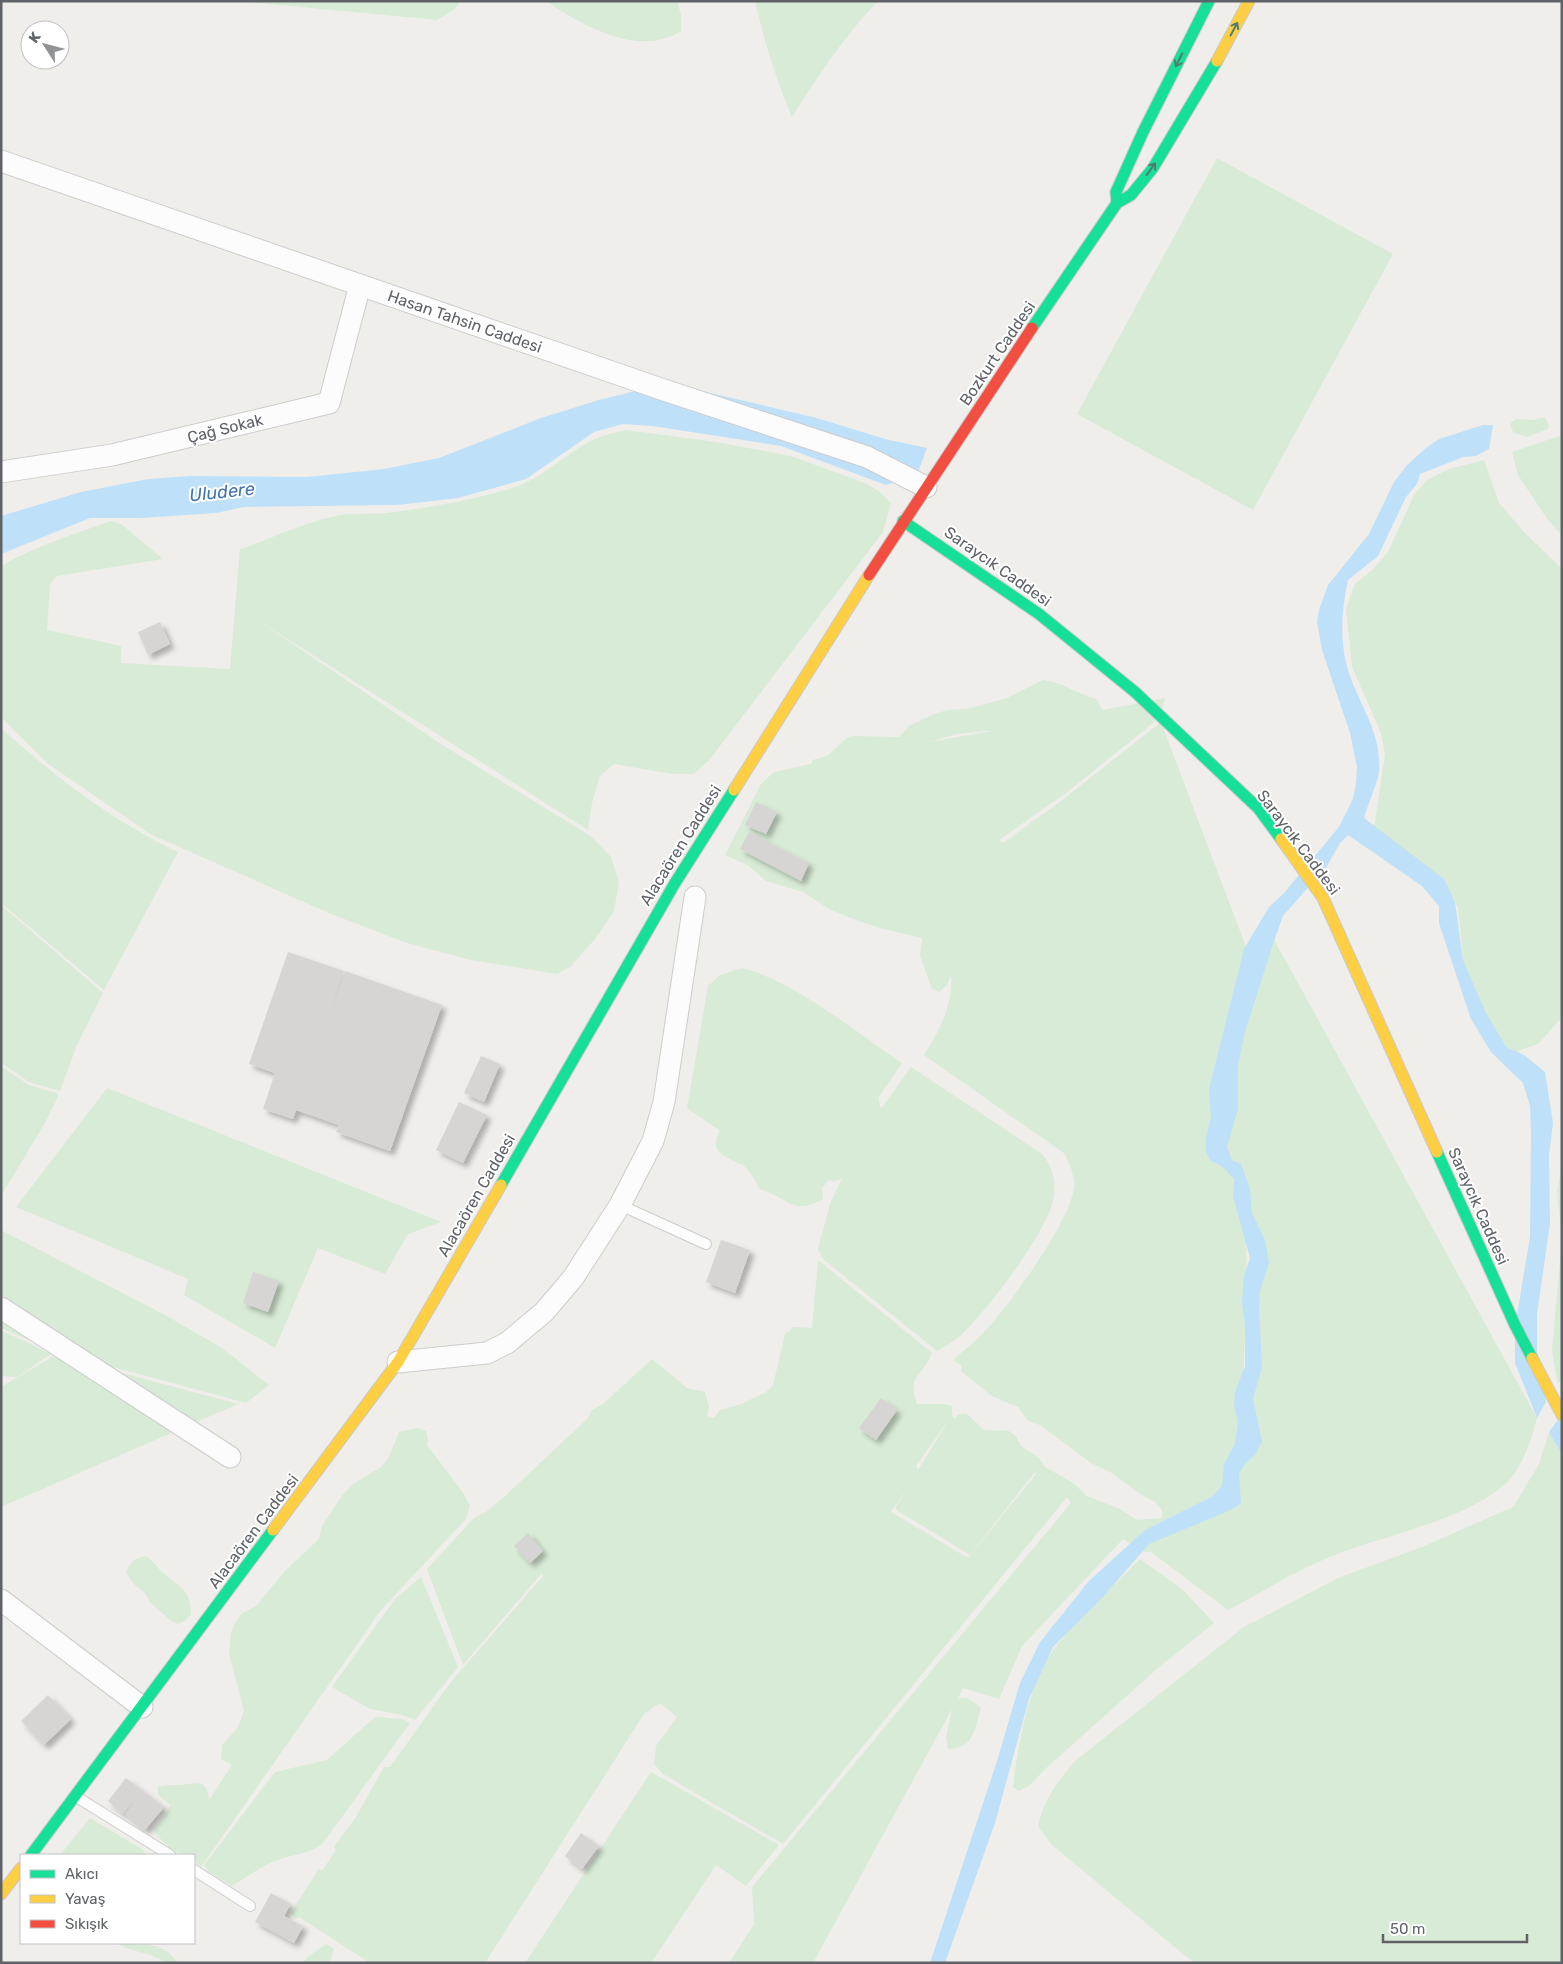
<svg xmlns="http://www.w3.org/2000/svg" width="1563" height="1964" font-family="Rubik,sans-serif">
	<defs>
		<filter id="shadow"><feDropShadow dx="4.5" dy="4.5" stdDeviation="2.5" flood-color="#0004"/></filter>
	</defs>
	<rect width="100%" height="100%" fill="#efeeea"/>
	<!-- green -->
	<g fill="#d8ebd6" fill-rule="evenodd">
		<polygon points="237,1 460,1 455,9 437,20"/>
		<path d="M546,1H677L681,15V31C637,58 584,26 546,1Z"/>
		<path d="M755,1H878C844,36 818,76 792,117C776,79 764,41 755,1Z"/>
		<polygon points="1217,158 1393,254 1253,510 1077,414"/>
		<polygon points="1540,418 1545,418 1549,426 1548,429 1527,437 1513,432 1510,424 1516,419 1533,420"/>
		<path d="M626,430L716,442L791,456L865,483L879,491L891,503L883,532L710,759L694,774H673L614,764L600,776L592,803L588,830L256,619L444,746L592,837L611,857L619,882L614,911L595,939L571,966L557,974L471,960L407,943L331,914L150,834L47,763L1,717V566C36,546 74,534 111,521L121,524L163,559L57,576L50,584L47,630L121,646V663L230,669L240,549C274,538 306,521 341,515C356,513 371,514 386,513C427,508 469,501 509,489C539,481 560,458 587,443C600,436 612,433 626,430Z"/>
		<polygon points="1562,435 1562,535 1548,520 1518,475 1512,452"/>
		<polygon points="1484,460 1499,503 1523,531 1562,569 1562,1017 1538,1044 1516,1052 1506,1047 1491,1025 1464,968 1458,908 1451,893 1437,879 1374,828 1385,754 1381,733 1352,667 1346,609 1355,584 1372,570 1388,552 1414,495 1427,480 1449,469"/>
		<path d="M1043,680C1062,682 1077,694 1096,699L1103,710L1165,698L1160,716L1147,728L1066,793L999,840L1003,843L1061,801L1161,722L1248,952L1214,1153L1232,1172L1223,1158L1230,1064L1271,934L1537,1418C1533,1435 1527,1452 1518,1468C1491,1516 1382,1535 1332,1556C1297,1570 1262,1592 1228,1610L1151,1552H1144L1123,1539L1022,1646L999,1699L963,1688L957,1700C967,1694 973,1701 981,1708C975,1729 974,1748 948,1749L946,1737L952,1709L813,1963H729L754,1924L752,1887L1071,1503L1067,1497L783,1844L663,1774L654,1764L656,1746L677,1717L660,1703L644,1714L485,1963H370L299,1917L295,1919L291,1913L319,1868L322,1871L336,1850L334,1847L356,1817L384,1767H390L450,1683L543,1576L542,1573L463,1665L427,1569L475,1517L486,1512L503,1498L588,1418L592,1410L603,1404L652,1359L687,1388L705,1392L709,1407L707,1416L714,1418L720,1410L739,1405L766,1392L773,1385L785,1334L794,1327L812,1328L818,1260L932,1353C922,1378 907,1374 917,1404H944L952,1406V1416L955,1418L958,1415L966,1413L984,1430L1009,1431L1016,1436L1021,1446L1039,1458L1045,1467L1073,1483L1087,1496L1120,1509L1137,1520L1162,1518V1510L1155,1502L1140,1494L1112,1473L1091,1463L1040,1425L1028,1421L1018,1407L992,1396L961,1371L962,1366L953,1360C963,1351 975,1342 984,1332C1009,1306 1071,1220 1074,1187C1075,1175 1069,1164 1065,1154L924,1055C939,1032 953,1005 951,976L947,985L939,992L932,989L920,956L922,938L876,927L851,918L829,909L803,892L766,881L749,866L725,855L761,784L774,772L811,764L813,760L827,756L847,738L853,736L899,737L909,726L932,715L947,710L967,709L1007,698ZM985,731H991L930,742L956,734ZM1236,1176L1239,1181L1256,1273L1232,1502L1202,1514L1200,1506L1221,1496L1241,1424L1247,1291L1246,1224ZM950,1418L918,1470L916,1466ZM1034,1473L1036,1474L968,1558L891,1512L907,1489L895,1509L970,1555Z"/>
		<path d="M1,728C55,777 112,821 178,852L104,990L1,903Z"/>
		<polygon points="1,905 103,993 77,1045 60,1091 29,1082 1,1063"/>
		<path d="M742,968C793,980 857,1033 902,1063L878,1098L881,1109L911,1067L1042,1154C1053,1167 1057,1184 1053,1201C1045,1235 986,1312 960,1336C953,1342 945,1346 937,1351L823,1259L818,1249L830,1204L842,1178L833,1182L829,1180L822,1188L823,1199C791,1216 790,1198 760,1189C756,1183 750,1170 744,1166C729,1157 706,1154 720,1131L687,1108L708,986L720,975Z"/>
		<polygon points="1,1066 29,1085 59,1094 45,1123 1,1196"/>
		<polygon points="107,1088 441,1222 408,1234 385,1274 318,1248 275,1348 184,1295 188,1279 16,1207"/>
		<polygon points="1562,1165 1562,1378 1558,1384 1552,1351 1562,1239 1557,1191"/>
		<polygon points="1,1230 165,1315 222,1348 269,1385 246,1403 54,1351 1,1328"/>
		<polygon points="1,1330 51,1354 17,1377 1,1376"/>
		<polygon points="55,1355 238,1404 1,1507 1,1387"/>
		<path d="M1562,1402V1963H1194L1051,1844L1038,1826C1044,1799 1058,1781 1075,1761L1244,1627L1338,1578L1422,1547L1513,1507L1539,1464L1549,1432L1558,1420Z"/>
		<path d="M418,1428L426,1431L428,1441L427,1445L464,1494L470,1506L466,1519L381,1610L201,1867L194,1861V1855L173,1852C167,1843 159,1840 154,1830C159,1821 167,1816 170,1805L158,1795V1787C166,1785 171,1785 178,1785C195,1784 208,1777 209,1800L232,1765L221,1759L222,1745L238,1727L244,1711L229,1653L231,1633L234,1625L241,1614L256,1606L285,1571L319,1539L322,1526L344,1493L353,1484L381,1467L388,1459L399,1432Z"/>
		<path d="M146,1556C153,1561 157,1567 163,1573C180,1588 191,1589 191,1614L185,1621L178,1624L171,1621L151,1603L144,1592L135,1585L126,1573C129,1562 135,1558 146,1556Z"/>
		<path d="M1140,1559L1182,1589L1214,1623L1158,1668L1044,1770L1030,1785L1019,1791L1013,1787C1016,1754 1029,1688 1046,1661C1070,1623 1110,1590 1140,1559Z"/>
		<polygon points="421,1577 458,1667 415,1720 402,1715 370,1709 332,1687 395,1599"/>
		<path d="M375,1717L401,1719L410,1723L323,1843C310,1854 295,1854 280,1859C262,1865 247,1877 232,1886L209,1872L204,1865L275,1772L327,1760Z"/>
		<polygon points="651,1772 779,1845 746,1886 716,1865 651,1963 525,1963"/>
		<polygon points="90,1818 145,1851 144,1855 60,1855"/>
		<path d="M116,1943C140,1943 163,1941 178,1963C159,1963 162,1958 147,1954C135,1951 127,1949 116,1943Z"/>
		<polygon points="326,1944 334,1949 331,1959 327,1963 304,1963 306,1958"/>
	</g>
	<!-- water -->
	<g fill="#bfe0f9">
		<polygon points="648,388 693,389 817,418 885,439 927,448 917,475 886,485 781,446 653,426 623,424 594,432 526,479 458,498 398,505 244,507 216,513 141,518 90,518 1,554 1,516 81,492 148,479 190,476 308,477 384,469 439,458 541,418 599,400"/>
		<path d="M1483,425H1493L1489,449L1476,456L1463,457L1420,474L1417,484L1406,497L1378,556L1348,580C1341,610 1339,646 1350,676C1361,707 1382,735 1379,771C1377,786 1368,803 1364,818L1444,879L1455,902L1463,960L1485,1011L1506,1047L1524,1055L1545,1072L1553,1123L1549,1155L1550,1224L1537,1314V1353L1546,1402L1537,1418L1515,1363V1327L1530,1237L1531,1134L1530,1106L1523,1083L1491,1052L1471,1019L1439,923V906L1422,886L1348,835L1340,843L1327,866L1283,916L1273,944L1245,1032L1238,1065V1109L1227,1147L1232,1160L1241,1164L1250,1189L1252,1213L1265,1240L1269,1263L1260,1291L1259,1308L1262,1367L1253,1399L1262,1441L1255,1455L1245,1464L1239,1474L1241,1503L1233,1509L1149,1544L1102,1598L1053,1647L1029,1699L995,1823L945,1963H930L997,1761L1020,1683L1040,1642L1089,1581L1135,1539L1145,1530L1213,1496L1222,1486L1224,1464L1235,1444L1238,1421L1234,1406L1235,1392L1245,1366V1324L1242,1303L1244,1276L1250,1258L1233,1196L1234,1179L1223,1167L1210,1160L1206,1152V1138L1211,1117L1209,1089L1244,949L1269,907L1284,893L1339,827L1353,799L1356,783L1357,767L1350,733L1322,650L1317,622L1319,610L1328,585L1369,534L1394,482L1407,465L1426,448L1439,439Z"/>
		<polygon points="1558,1420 1562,1427 1562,1454 1549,1432"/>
	</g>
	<!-- building -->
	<g fill="#d6d5d3" filter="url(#shadow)">
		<polygon points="160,622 170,644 148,655 138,632"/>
		<polygon points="756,802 777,812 766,834 745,825"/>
		<polygon points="749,832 809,863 801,881 740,849"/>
		<polygon points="288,952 344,971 325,1028 345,971 442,1005 390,1151 336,1132 339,1125 296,1110 293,1119 263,1109 275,1073 249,1064"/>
		<polygon points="481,1056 500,1064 484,1102 464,1093"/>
		<polygon points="459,1102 487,1115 463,1163 436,1150"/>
		<polygon points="721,1240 750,1250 735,1293 706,1282"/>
		<polygon points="253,1272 279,1281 268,1312 243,1303"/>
		<polygon points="881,1398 897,1410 876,1440 859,1428"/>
		<polygon points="528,1533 543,1551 530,1563 514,1546"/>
		<polygon points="48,1695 71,1719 44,1745 21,1721"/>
		<polygon points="126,1778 164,1807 145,1830 125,1814 138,1796 123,1814 108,1801"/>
		<polygon points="581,1833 599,1846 582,1869 565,1856"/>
		<polygon points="271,1893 291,1904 284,1916 303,1926 294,1943 255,1922"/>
	</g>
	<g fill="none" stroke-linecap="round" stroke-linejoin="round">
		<!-- lane casing -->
		<g stroke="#cbcccc" stroke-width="12">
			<g id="lane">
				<polyline points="620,1205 706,1244"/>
				<polyline points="75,1796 170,1855"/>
				<polyline points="194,1870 250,1906"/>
			</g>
		</g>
		<!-- street casing -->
		<g stroke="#cbcccc" stroke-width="23">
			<g id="street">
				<polyline points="1,161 661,389 867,457 926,487"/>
				<polyline points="1,472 112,455 329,403 360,285"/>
				<polyline points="1,1308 230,1457"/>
				<polyline points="398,1362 487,1353 507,1343 544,1312 573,1278 620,1205 653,1141 664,1102 695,897"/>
				<polyline points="1,1600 142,1707"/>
			</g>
		</g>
		<!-- fast casing -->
		<g stroke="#cacacb" stroke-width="13">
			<g id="fast">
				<polyline points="1117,203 1116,192 1143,132 1209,1"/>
				<polyline points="1032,328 1117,203 1131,195 1153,168 1217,61"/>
				<polyline points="903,521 1039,614 1135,692 1258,808 1281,839"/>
				<polyline points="1437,1152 1515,1325 1532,1358"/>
				<polyline points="501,1185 675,883 734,790"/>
				<polyline points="31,1855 273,1530"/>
			</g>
		</g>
		<!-- slow casing -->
		<g stroke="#cacacb" stroke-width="13">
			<g id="slow">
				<polyline points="1217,61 1249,1"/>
				<polyline points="734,790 869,575"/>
				<polyline points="1281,839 1323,898 1437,1152"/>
				<polyline points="1532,1358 1562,1415"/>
				<polyline points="273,1530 398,1362 501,1185"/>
				<polyline points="1,1894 21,1868"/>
			</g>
		</g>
		<!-- jam casing -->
		<g stroke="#cacacb" stroke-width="13">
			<polyline id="jam" points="869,575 1032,328"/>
		</g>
		<!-- lane -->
		<use href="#lane" stroke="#fdfcfc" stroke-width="10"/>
		<!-- street -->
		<use href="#street" stroke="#fdfcfc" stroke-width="21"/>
		<!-- fast -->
		<use href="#fast" stroke="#16e098" stroke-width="11"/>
		<!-- slow -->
		<use href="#slow" stroke="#ffcf43" stroke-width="11"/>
		<!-- jam -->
		<use href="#jam" stroke="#f24e42" stroke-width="11"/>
	</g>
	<!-- one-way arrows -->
	<defs><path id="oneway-shaft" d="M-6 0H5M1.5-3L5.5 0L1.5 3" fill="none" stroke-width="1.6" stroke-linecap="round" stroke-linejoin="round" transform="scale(1.25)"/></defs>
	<g stroke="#507c72">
		<use href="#oneway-shaft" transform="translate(1234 29) rotate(-62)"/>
		<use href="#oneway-shaft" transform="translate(1179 60) rotate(117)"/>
		<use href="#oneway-shaft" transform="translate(1151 169) rotate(-54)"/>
	</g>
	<g text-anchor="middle" stroke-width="4" stroke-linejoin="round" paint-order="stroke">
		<!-- street labels -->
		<g font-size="16" fill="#5f6368" stroke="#fff">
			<text transform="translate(465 321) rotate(19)" y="6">Hasan Tahsin Caddesi</text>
			<text transform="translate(997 353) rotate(-56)" y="6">Bozkurt Caddesi</text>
			<text transform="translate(225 428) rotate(-14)" y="6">Çağ Sokak</text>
			<text transform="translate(998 566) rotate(35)" y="6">Saraycık Caddesi</text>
			<text transform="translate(1299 842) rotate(53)" y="6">Saraycık Caddesi</text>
			<text transform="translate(680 845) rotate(-58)" y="6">Alacaören Caddesi</text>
			<text transform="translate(476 1195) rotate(-60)" y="6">Alacaören Caddesi</text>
			<text transform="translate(1479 1206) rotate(66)" y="6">Saraycık Caddesi</text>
			<text transform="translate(253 1531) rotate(-53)" y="6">Alacaören Caddesi</text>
		</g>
		<!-- water labels -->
		<g font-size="18" font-style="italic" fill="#4174aa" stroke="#fff">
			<text transform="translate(222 492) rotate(-6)" y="6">Uludere</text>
		</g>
	</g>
	<!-- border -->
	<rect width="1563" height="1964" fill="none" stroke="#5f6368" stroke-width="5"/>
	<!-- legend -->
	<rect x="20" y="1854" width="175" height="90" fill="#ffffff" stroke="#bfc1c3"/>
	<rect x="30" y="1870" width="25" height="8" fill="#16e098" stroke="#bfc1c3"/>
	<text x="65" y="1879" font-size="15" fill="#5f6368">Akıcı</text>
	<rect x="30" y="1895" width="25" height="8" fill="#ffcf43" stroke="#bfc1c3"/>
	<text x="65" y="1904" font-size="15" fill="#5f6368">Yavaş</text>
	<rect x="30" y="1920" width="25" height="8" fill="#f24e42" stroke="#bfc1c3"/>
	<text x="65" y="1929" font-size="15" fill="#5f6368">Sıkışık</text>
	<!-- north arrow -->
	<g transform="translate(45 45) rotate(306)"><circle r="24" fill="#ffffff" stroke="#bfc1c3"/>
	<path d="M0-4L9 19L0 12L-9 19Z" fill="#919496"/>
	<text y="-8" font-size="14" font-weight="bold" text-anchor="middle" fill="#5f6368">K</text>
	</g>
	<!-- scale -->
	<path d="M1383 1934v8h144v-8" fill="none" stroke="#5f6368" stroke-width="2.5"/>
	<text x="1390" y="1934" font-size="15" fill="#5f6368" stroke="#ffffff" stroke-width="4" paint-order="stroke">50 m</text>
</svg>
